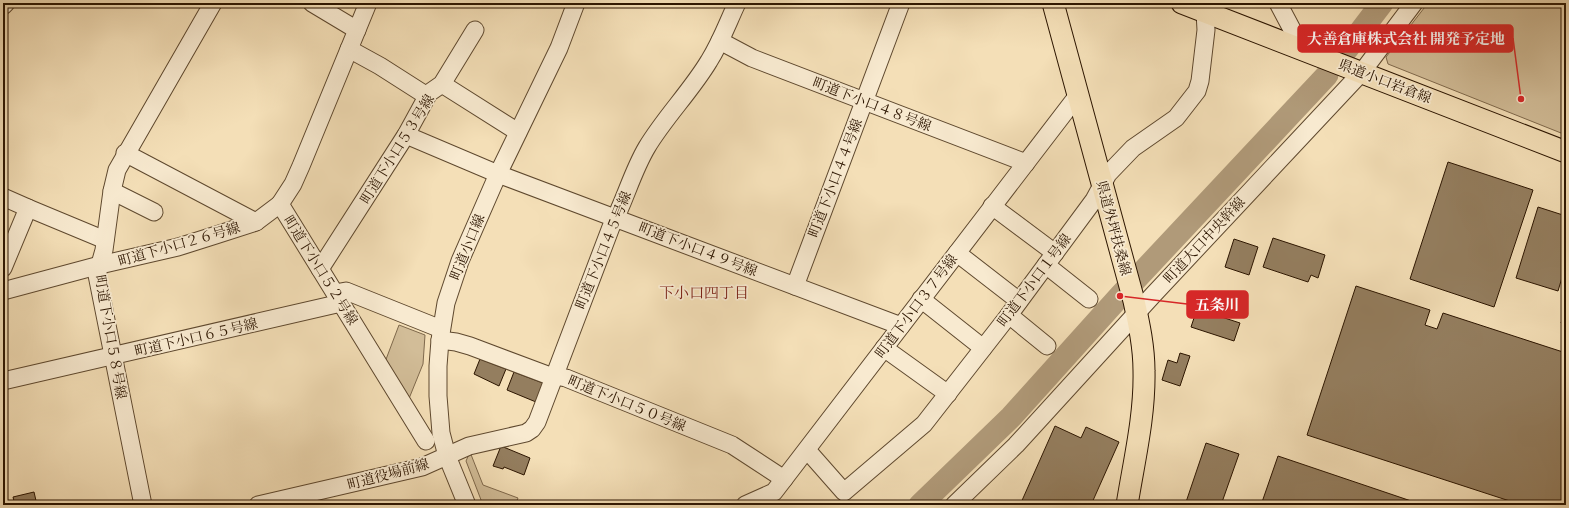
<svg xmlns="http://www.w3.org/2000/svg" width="1569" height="508" font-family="'IM FELL DW Pica','Noto Serif JP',serif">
	<rect width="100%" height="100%" fill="#f4dfb7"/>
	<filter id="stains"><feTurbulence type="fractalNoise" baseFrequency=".005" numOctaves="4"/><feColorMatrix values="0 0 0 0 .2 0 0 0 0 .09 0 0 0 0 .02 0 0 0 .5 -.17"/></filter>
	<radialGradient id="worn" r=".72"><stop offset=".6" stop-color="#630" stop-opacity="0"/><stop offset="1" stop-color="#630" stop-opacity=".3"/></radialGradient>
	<!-- green -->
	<g fill="#d2bd98" stroke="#7f694c">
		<polygon points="1428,3 1566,3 1566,135 1388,64 1386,57"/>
		<polygon points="399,325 425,335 423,364 408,401 385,362"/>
		<polygon points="470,452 483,485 518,498 515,505 483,505 466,461"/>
	</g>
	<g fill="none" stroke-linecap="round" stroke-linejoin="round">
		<!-- river -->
		<g stroke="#b09a79" stroke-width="23">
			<polyline points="1347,49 1382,3"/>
			<polyline points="920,505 1011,417 1120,296 1327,75"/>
		</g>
	</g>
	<!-- building -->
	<g fill="#947e5f" stroke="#2c1500">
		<polygon points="1448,162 1533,190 1494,307 1410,279"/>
		<polygon points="1538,207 1566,216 1566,264 1558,291 1516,278"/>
		<polygon points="1273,238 1325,255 1318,278 1311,275 1308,282 1263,267"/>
		<polygon points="1234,239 1258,247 1249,275 1225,267"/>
		<polygon points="1356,286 1430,310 1425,325 1437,329 1443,313 1566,353 1566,505 1522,505 1307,435"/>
		<polygon points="1566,307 1566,325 1561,323"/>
		<polygon points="1197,309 1240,323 1234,341 1191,327"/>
		<polygon points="1180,353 1190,356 1180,386 1162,380 1168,360 1177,363"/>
		<polygon points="480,359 506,369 499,386 474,374"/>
		<polygon points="514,372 543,383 536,402 507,390"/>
		<polygon points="1055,426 1081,438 1086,427 1119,442 1091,505 1020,505"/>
		<polygon points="1206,443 1239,454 1221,505 1185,505"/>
		<polygon points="501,446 530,458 524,475 504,467 503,469 493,466"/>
		<polygon points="1278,456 1423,505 1261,505"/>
		<polygon points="34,492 37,505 15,505 13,497"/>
	</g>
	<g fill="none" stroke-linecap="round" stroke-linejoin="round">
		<!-- minor casing -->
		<g stroke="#5e482e" stroke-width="19">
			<g id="minor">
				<polyline points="312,3 357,30"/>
				<polyline points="368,3 301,166 293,184 280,204 426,441"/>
				<polyline points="1278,3 1296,37 1293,46"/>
				<polyline points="3,6 6,3"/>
				<polyline points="720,41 752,58 1026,163"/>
				<polyline points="349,49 380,66 427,96"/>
				<polyline points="442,84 518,132"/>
				<polyline points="406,135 498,174 901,326"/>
				<polyline points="125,153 256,222"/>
				<polyline points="112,191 154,212"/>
				<polyline points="3,197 28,208 3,268"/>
				<polyline points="992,206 1055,253"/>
				<polyline points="28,208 105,240"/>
				<polyline points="957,253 1019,301"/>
				<polyline points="1046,265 1089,299"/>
				<polyline points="320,269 406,135 429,93 442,84 475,30"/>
				<polyline points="795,286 901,3"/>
				<polyline points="3,291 100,265 178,247 216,235 256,222 280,204"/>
				<polyline points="335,293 346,291 441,329"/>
				<polyline points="921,299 983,348"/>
				<polyline points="1009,315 1047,346"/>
				<polyline points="440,340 456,342 470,346 550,376 555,376 566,378 732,445 784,479"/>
				<polyline points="884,348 948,394"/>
				<polyline points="3,381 341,303"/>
				<polyline points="807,450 844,492 924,424 1009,315 1094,200 1108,174 1133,148 1176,118 1197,91 1200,81 1206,30 1205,12 1210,3"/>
				<polyline points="143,505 97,275 104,250 112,191 117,170 213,3"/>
				<path d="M258,505L422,467L469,446L526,433L532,429L537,422L611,227C625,201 632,172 647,147C665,117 691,91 709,61C721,42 728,22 737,3"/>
				<polyline points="467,505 447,456 441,433 438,396 438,366 440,340 446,303 460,261 498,174 559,48 576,3"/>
				<polyline points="745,505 774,492 1078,95"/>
				<polyline points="954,505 1016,445 1153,295 1362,72 1414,3"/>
			</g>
		</g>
		<!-- major casing -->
		<g stroke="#2c1500" stroke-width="23">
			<g id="major">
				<path d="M1053,3L1134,301C1139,324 1144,347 1144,371C1145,416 1134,461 1127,505"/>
				<polyline points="1182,3 1566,152"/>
			</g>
		</g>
		<!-- minor -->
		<use href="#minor" stroke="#f8ead0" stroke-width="17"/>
		<!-- major -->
		<use href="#major" stroke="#f4dfb7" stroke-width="21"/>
	</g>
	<g text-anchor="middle" stroke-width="3.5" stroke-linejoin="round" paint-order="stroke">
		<!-- street labels -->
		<g font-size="14" fill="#2c1500" stroke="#f8ead0">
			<text transform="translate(1385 81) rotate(21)" y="5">県道小口岩倉線</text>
			<text transform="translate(872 104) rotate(21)" y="5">町道下小口４８号線</text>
			<text transform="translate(397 149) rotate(-58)" y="5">町道下小口５３号線</text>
			<text transform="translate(835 178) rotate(-69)" y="5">町道下小口４４号線</text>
			<text transform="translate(1114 228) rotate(75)" y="5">県道外坪扶桑線</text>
			<text transform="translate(1204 240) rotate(-47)" y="5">町道大口中央幹線</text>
			<text transform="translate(179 244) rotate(-16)" y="5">町道下小口２６号線</text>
			<text transform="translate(467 247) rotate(-68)" y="5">町道小口線</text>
			<text transform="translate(698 249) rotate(21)" y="5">町道下小口４９号線</text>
			<text transform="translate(603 250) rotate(-68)" y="5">町道下小口４５号線</text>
			<text transform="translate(321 270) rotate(58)" y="5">町道下小口５２号線</text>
			<text transform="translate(1034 280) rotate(-53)" y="5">町道下小口１号線</text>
			<text transform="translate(916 306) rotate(-53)" y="5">町道下小口３７号線</text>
			<text transform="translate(111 337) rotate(80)" y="5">町道下小口５８号線</text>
			<text transform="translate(196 337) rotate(-13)" y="5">町道下小口６５号線</text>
			<text transform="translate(627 403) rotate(22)" y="5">町道下小口５０号線</text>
			<text transform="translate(388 474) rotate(-15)" y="5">町道役場前線</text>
		</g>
		<!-- neighbourhood labels -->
		<g font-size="15" fill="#7a1f14" stroke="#f8ead0">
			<text x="704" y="298">下小口四丁目</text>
		</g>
	</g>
	<!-- callouts -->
	<path fill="none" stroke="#d62828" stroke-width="1.5" d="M1521 99L1513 38M1120 296L1187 304"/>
	<g fill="#d62828" stroke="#f8ead0" stroke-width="1.5">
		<circle cx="1521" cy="99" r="4"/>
		<circle cx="1120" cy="296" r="4"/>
	</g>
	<g fill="#d62828" stroke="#d62828" stroke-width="1.5">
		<rect x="1298" y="25" width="215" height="27" rx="4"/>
		<rect x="1187" y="291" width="61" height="27" rx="4"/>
	</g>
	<g font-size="15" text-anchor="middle" font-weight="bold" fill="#fff">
		<text x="1406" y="44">大善倉庫株式会社 開発予定地</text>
		<text x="1217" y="310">五条川</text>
	</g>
	<!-- margin -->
	<rect width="1569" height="508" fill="none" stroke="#f4dfb7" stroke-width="16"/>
	<rect x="4" y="4" width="1561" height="500" fill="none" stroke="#2c1500" stroke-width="2"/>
	<rect x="8" y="8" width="1553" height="492" fill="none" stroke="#2c1500"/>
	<rect width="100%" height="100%" filter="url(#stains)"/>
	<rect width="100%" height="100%" fill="url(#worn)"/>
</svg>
